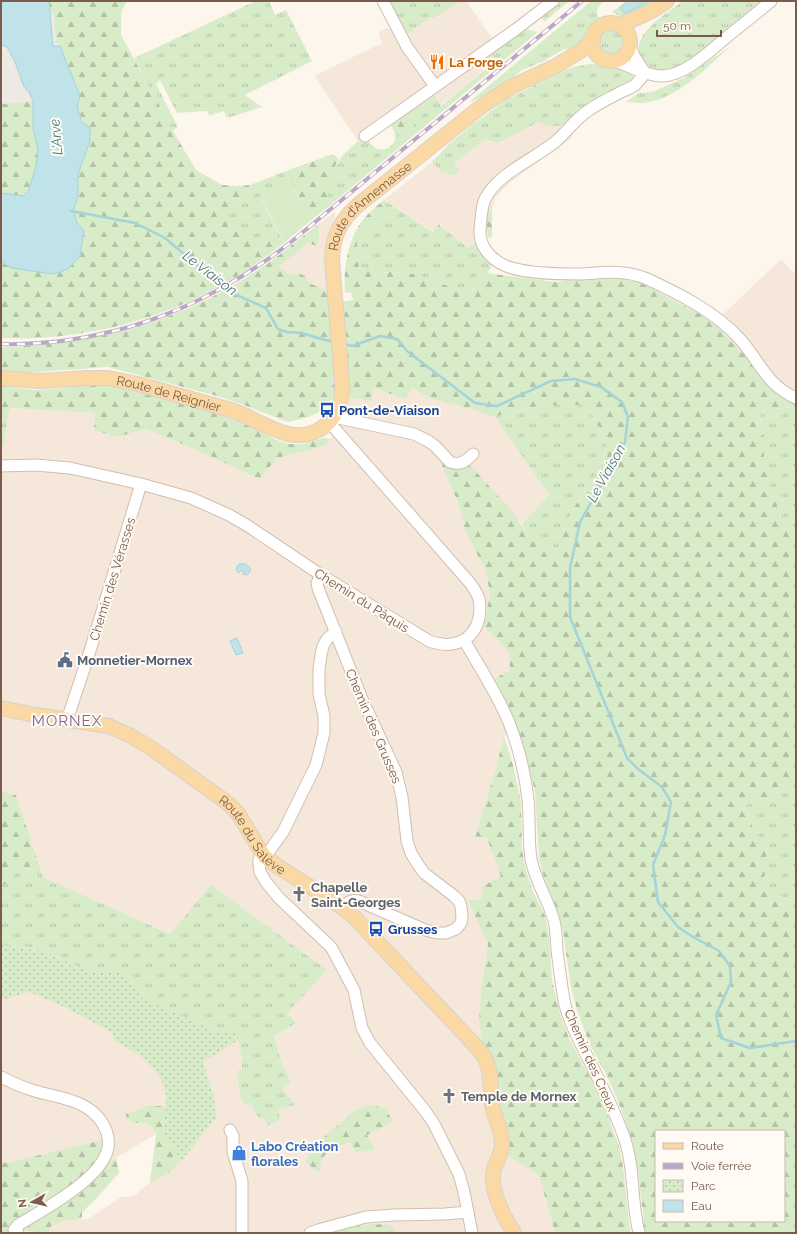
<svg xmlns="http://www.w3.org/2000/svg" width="797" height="1234" font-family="Raleway,sans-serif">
	<defs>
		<pattern id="grass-tufts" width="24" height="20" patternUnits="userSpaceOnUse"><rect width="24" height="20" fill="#d8ecc9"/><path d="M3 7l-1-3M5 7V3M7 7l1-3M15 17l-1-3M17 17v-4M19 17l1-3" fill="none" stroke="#b4c2a5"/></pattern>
		<pattern id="forest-firs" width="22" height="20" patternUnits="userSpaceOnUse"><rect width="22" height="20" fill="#d8ecc9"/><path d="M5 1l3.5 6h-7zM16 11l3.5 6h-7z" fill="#b4c2a5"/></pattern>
		<pattern id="park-dots" width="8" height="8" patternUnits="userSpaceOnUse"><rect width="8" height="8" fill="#d8ecc9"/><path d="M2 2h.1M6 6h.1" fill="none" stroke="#b4c2a5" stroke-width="1.8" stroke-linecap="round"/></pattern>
	</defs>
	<rect width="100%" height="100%" fill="#fdf6ec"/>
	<!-- residential -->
	<g fill="#f5e8da">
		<polygon points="461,1 466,1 496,44 486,69 440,106 430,91 358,141 314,76 382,43 379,36 379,33 381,30 392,28 432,17 434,19"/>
		<polygon points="538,122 560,126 566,124 579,125 569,140 508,184 495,199 492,210 488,211 487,232 468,248 440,224 434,232 384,200 432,162 441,172 485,140 500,143"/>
		<polygon points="336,211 332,225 327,254 329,291 308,283 298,273 290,275 277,266 296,254 309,243 319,240 318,224"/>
		<polygon points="781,259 796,275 796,399 792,403 776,394 749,360 722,331 713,324"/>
		<polygon points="412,386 431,399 454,404 495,417 549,495 522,524 470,466 459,469 449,469 440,457 438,458 457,500 462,515 465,531 485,569 490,593 484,627 509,652 510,670 494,679 507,703 518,730 504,736 496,768 475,835 487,838 501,876 483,886 481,900 469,901 488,944 482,984 507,1155 539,1174 555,1233 48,1233 51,1226 66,1221 88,1219 121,1197 134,1196 150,1183 168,1174 163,1130 104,1165 102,1154 102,1140 7,1163 1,1162 1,945 237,1033 242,1058 242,1068 236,1072 239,1083 240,1093 243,1103 251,1105 260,1120 277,1109 295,1105 283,1089 291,1082 282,1064 274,1036 296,1023 287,1013 170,934 43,877 16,795 1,791 1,445 4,445 9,408 95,413 94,429 117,437 146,429 199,451 277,458 325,446 330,439 350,398 372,401 374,388 405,399"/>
	</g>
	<!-- industrial -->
	<g fill="#efe9e4">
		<polygon points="54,12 56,42 60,46 53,46 50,13"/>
		<polygon points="1,45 7,47 15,62 24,87 29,92 33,101 1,104"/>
	</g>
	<!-- grass -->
	<g fill="url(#grass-tufts)">
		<polygon points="256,1 269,1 275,15 286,10 312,61 245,95 262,107 227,118 224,111 210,115 207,111 177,113 160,80 156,84 178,127 172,131 134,58"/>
		<polygon points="383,1 461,1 433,19 432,17 401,38"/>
		<polygon points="561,1 569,1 544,22 541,16"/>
		<path d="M591,1H604C597,8 595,11 600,20L590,29L586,38L575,48L564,49L544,61L522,70L504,85L486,95L468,103Z"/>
		<path d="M626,1H654C644,7 623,22 612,12Z"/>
		<path d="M683,1H764L680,68L657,72C654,70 650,68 647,65C620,40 666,14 683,1Z"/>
		<circle cx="611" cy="42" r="13"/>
		<path d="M522,29L530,30L538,32L328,207C327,171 337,157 365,136C368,140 371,145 376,148C383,152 394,147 395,139C396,133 392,128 391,124L393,122L398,130L400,142L415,129L399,111L430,90L441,106L485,70L476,58Z"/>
		<path d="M731,46C706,68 676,101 641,103C636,103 631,102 626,102L639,93L652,92L684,78Z"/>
		<path d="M589,64H595L607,68L621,69L632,74L633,77L630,81V83L566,124C557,127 546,127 538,122L499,143L485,140L454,163L459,171L455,175L441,172L432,162L448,145L472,125L509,98L570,68Z"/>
		<polygon points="286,171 290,179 262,200 281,238 263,243 232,229 226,217 250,185"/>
		<path d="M384,200L433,232L439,224L468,248L477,241L490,263L491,268C483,277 478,292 465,292L414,274L391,272L379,273L359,269L357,243L383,212Z"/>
		<polygon points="1,399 22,408 9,408 4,445 1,444"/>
		<polygon points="792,403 796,404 796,528 787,528 782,521 764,469 760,411 791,407"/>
		<polygon points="543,405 581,405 593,415 607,446 601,468 575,506 554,553 528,534 522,524 549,495 495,417 510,412"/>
		<polygon points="788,789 796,791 796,902 763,891 767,850 748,820 745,806 755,799 760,808 767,806 774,795 781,791"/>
		<path d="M18,864L42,874L43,877L170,934L211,885L327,970L287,1013L296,1023L274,1036L282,1064L291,1082L283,1089L295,1105L278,1109L280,1120L268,1125L263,1118L260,1120L251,1105L243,1103C239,1093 239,1083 236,1072L242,1068V1058L237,1034L216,1032L142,998L132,981L122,971L92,973L41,950L1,945V887L9,882Z"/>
	</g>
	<!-- forest -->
	<g fill="url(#forest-firs)" fill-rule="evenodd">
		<path d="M49,1H127L121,12V35L177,138L196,170L222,185L237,186L250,185L227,217L232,229L262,242L281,238L284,243C272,252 260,262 247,270C175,317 87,342 1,338V261L11,268L52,274L80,256L84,230L78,225L73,211L78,196V174L90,141L77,107L80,96L60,46L56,42L54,13H50Z"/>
		<polygon points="33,101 33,128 38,150 36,166 28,192 23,196 1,193 1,104"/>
		<polygon points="404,115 415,125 413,126 415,129 400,142 398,130 393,122"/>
		<path d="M333,154L339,159C329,174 328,190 328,207L310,221L286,171Z"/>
		<path d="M384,200V212L357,243L359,269L379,273L391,272L414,274L465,292C476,292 481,282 487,273L555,282L615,277L641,283L700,314L722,331L749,360L776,394L792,403V407L760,411L765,469L782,521L787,528H796V791L788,789L781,791L774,795L767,806L760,809L755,799L745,806L748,820L767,850L763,891L796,902V1233H645L638,1169L631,1139L621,1109L609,1080L589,1043L577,1010L571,988L563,932L560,918L544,878L539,859L535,792L527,759L518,730L507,703L494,679L510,670L509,652L484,627L490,593L485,569L465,531L462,515L457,500L438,458L439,457L449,469H459L470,465L511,510L528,534L554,552L575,506L601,468L607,446L593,415L581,405H543L510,412L495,417L454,404L431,399L412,387L405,399L374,388L372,401L350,398L341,302L353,300L351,293L345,292C343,268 348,239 363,220C369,212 377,206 384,200ZM656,1131H784V1221H656Z"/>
		<polygon points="488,210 492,210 492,238 488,237 486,221"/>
		<path d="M318,224L319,240L316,246L309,243L296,254L278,266L290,275L298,273L305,276L309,283L329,291L337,386L334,397L321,411L309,417L288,422L241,404L217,396L108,367L24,373L1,370V347C91,345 174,324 250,275C274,260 296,242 318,224Z"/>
		<polygon points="86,384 106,385 130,389 217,414 243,423 279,441 290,444 303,444 324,438 330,439 325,446 277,458 260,479 199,451 146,429 117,437 94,430 95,413 10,408 9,413 1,414 1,386 36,390 64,388"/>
		<polygon points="504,736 513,765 521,802 522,849 525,867 532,889 545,916 549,936 552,980 560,1014 569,1038 602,1100 620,1149 624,1174 629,1224 631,1233 555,1233 539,1175 507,1155 498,1111 492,1057 483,1044 479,1020 482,984 488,944 468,900 481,900 483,886 501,876 487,838 475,836 496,768"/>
		<polygon points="1,791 16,795 42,874 18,864 9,882 1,887"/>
		<polygon points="151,1105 166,1107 163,1130 181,1161 168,1174 150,1183 156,1134 152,1127 145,1123 135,1123 126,1119 126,1114"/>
		<path d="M373,1105L386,1109L393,1122L367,1135L375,1150L355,1152L350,1142C336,1147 326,1149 320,1164L322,1169L318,1172L305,1162L315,1145L351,1114L363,1107Z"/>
		<polygon points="102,1140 102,1154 77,1183 17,1219 10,1229 12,1233 1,1233 1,1162 7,1163"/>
		<polygon points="116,1158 119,1173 95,1200 82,1212 82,1219 66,1221 51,1226 48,1233 24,1231 21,1228 104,1165"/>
		<polygon points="373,1224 391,1225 396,1233 328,1233 336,1230"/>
	</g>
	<!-- park -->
	<polygon fill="url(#park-dots)" points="1,945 41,950 92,973 122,971 132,981 142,998 216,1032 237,1033 238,1040 203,1062 214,1096 216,1118 181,1161 163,1130 166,1107 166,1095 162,1081 153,1068 139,1055 114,1040 113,1033 65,1007 29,992 6,999 1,998"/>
	<!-- garden -->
	<polygon fill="#d8ecc9" points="290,179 310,221 284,243 262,199"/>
	<!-- water -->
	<g fill="#bfe3e8" stroke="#a5d3da">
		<polygon points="1,1 49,1 53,46 60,46 80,96 77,107 82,122 90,128 90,141 78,174 78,196 73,211 78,225 84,230 80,256 68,269 60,272 52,274 11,268 1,261 1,193 23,196 28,192 36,166 38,150 33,128 33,101 29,92 24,87 15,62 7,47 1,45"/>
		<polygon points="628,1 649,1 635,9 624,13 620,8"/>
		<polygon points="239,564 246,564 250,568 250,572 247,575 243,574 244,572 242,571 240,571 239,573 236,569"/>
		<polygon points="237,638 243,653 236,655 230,641"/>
	</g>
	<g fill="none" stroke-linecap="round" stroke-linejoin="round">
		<!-- stream -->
		<g stroke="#a5d3da" stroke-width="2.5">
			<polyline points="71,211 135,223 165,238 228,291 266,308 278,329 287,332 302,333 321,339 335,342"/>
			<polyline points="344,344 352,346 380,336 397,339 407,351 475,403 497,406 551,381 575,379 601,387 622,402 628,417 625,442 580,522 570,568 570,617 627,758 638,769 662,787 671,802 665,835 653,865 658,902 678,927 693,937 719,951 730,966 731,982 716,1015 721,1038 750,1048 796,1041"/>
		</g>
		<!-- minor casing -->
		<g stroke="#d1beb0" stroke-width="13">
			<g id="minor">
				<polyline points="383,1 407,47 435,86"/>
				<polyline points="630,45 634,56 645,73"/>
				<path d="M613,61C629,65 645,76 662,76C685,76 711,50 728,36C743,24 757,13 771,1"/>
				<path d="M645,73C642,77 639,81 635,85C631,88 626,90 621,92C610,98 599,103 589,110C575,119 567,132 555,142C534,159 497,174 485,199C481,208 481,220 480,230C479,246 491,260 506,266C523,273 561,274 580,274C602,273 623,269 645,278C678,293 714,311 739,338C760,361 766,385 796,398"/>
				<polyline points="365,136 515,30 553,1"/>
				<path d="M334,417L414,434L428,441L435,446L450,462C460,466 466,461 473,454"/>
				<path d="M1,466L36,465L70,468L141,484L191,498L229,515L248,526L321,575L429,641C451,649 473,643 479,618C480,611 481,603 478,596C476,592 473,587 470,583L329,422"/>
				<path d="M321,575L317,583L318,588L362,699L396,772L402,797L407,841L411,853L419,866L424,873L454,896L459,901L461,906L462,918L461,923L456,929L446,933H437L425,930L359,901C351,899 348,902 344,908"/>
				<path d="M464,640C479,666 496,692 508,720C518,745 525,773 528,799C530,819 528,839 531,859C535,881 548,899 554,921C557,933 556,946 558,958C560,974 562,990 565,1005C570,1025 581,1044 590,1062C603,1088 616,1113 625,1140C635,1170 631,1202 639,1233"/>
				<polyline points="67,720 89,654 141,484"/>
				<polyline points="262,853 259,860 259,864 260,872 266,882 279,898 331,947 354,990 362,1028 370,1043 426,1112 434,1124 459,1174 464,1192 472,1233"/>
				<polyline points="265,857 283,832 316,765 324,733 324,716 319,694 319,669 321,655 323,646 327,639 336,631"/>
				<path d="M1,1077C11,1082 21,1087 32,1090C49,1096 68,1097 84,1106C95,1112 103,1121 107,1133C108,1137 109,1143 108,1148C102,1179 43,1210 18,1225L14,1230L18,1233"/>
				<polyline points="230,1130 233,1136 233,1152 242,1181 242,1233"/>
				<polyline points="310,1233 318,1230 366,1217 394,1215 445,1214 468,1212"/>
			</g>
		</g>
		<!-- major casing -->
		<g stroke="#dad1cd" stroke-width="16">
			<g id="major">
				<circle cx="611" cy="42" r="19"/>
				<path d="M617,25C635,20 652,12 667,1"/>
				<path id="s1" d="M1,378L40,381L87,378H108L138,384L231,410C263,420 295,452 327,424C340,412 343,398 342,382L332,259C333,235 340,221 358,205L482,106L513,86L556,66L582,50L593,40"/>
				<path id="s2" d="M1,708L35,715L109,726L131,736L151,748L229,804L239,815L260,850L265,857L277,866L333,901L354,917L471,1041C477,1047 483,1053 486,1061C493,1075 489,1093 493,1109C496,1120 502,1132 502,1144C502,1154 496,1161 494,1170C489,1189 504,1217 514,1233"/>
			</g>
		</g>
		<!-- minor -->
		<use href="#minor" stroke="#fff" stroke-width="11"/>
		<!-- major -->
		<use href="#major" stroke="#fbd9a5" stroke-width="14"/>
		<!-- rail casing -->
		<g stroke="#b9a8c9" stroke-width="4">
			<path id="rail" d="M1,344C75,346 153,326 218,290C244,276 268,260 291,242L582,1"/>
		</g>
		<!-- rail -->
		<use href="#rail" stroke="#fffaf3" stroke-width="2.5" stroke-dasharray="8" stroke-linecap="butt"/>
	</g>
	<!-- icons -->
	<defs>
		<g id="restaurant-bare" transform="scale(1.2)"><path d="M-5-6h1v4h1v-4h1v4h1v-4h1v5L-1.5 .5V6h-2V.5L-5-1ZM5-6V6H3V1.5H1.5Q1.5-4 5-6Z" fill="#e8710a" stroke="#fffaf3" stroke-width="2.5" paint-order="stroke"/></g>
		<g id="bus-bare" transform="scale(1.2)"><path d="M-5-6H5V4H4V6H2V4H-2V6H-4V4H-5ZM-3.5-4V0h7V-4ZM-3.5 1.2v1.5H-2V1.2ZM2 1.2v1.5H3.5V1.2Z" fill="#1a4fb4" stroke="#fffaf3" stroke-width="2.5" paint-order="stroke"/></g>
		<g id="civic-bare" transform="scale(1.2)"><path d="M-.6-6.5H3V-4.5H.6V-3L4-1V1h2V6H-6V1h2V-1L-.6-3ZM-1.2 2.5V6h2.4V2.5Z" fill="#5c6f8a" stroke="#fffaf3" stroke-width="2.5" paint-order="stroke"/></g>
		<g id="church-bare" transform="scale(1.2)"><path d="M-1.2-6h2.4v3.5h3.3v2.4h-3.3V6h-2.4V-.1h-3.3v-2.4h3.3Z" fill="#6b7280" stroke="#fffaf3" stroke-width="2.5" paint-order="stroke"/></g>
		<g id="shop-bare" transform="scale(1.2)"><path d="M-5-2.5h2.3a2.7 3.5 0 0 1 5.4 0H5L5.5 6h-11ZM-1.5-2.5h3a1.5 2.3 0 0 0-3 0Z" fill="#3f7fe0" stroke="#fffaf3" stroke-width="2.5" paint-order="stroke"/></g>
	</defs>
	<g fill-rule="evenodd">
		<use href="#restaurant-bare" x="437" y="62"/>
		<use href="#bus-bare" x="327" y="410"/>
		<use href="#civic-bare" x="65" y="660"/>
		<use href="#church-bare" x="299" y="894"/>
		<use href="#bus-bare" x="376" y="929"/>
		<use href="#church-bare" x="449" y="1096"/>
		<use href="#shop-bare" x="239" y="1153"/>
	</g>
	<g text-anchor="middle" stroke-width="4" stroke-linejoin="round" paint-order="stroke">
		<!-- food labels -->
		<g font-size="13" font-weight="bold" fill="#c56008" stroke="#fffaf3" text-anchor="start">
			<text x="449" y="67">La Forge</text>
		</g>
		<!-- street labels -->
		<g font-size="13" fill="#7a5c4d" stroke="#fffaf3">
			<text dy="5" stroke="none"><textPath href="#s1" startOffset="576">Route d'Annemasse</textPath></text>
			<text dy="5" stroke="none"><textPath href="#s1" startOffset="170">Route de Reignier</textPath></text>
			<text transform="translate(112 579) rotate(-73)" y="5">Chemin des Vérasses</text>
			<text transform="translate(362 600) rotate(32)" y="5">Chemin du Pâquis</text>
			<text transform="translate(374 726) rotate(67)" y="5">Chemin des Grusses</text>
			<text dy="5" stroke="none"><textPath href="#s2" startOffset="292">Route du Salève</textPath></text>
			<text transform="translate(591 1060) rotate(66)" y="5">Chemin des Creux</text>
		</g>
		<!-- transit labels -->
		<g font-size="13" font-weight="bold" fill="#164399" stroke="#fffaf3" text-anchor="start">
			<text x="339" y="415">Pont-de-Viaison</text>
			<text x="388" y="934">Grusses</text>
		</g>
		<!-- service labels -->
		<g font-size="13" font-weight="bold" fill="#4e5e75" stroke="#fffaf3" text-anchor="start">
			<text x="77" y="665">Monnetier-Mornex</text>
		</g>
		<!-- worship labels -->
		<g font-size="13" font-weight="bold" fill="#5b616d" stroke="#fffaf3" text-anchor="start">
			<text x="311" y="892">Chapelle<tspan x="311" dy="15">Saint-Georges</tspan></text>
			<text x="461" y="1101">Temple de Mornex</text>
		</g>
		<!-- shop labels -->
		<g font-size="13" font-weight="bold" fill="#366cbe" stroke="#fffaf3" text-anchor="start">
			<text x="251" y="1151">Labo Création<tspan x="251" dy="15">florales</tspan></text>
		</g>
		<!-- water labels -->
		<g font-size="14" font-style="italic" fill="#437c86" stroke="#fffaf3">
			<text transform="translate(56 137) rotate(-95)" y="5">L'Arve</text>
			<text transform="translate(210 273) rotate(37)" y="5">Le Viaison</text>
			<text transform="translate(606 473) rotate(-61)" y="5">Le Viaison</text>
		</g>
		<!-- quarter labels -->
		<g font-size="15" letter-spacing="1" fill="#846695" stroke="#fffaf3">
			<text x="67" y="726">MORNEX</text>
		</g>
	</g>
	<!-- border -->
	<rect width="797" height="1234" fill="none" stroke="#7a5c4d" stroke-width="4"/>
	<!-- legend -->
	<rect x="655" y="1130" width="130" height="92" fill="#fffaf3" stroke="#cabbb1"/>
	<rect x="663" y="1143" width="20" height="6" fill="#fbd9a5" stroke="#cabbb1"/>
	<text x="691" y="1150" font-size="12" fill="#7a5c4d">Route</text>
	<rect x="663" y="1163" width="20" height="6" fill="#b9a8c9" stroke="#cabbb1"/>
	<text x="691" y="1170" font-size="12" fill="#7a5c4d">Voie ferrée</text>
	<rect x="663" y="1180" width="20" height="12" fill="url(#park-dots)" stroke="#cabbb1"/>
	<text x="691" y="1190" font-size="12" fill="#7a5c4d">Parc</text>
	<rect x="663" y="1200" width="20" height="12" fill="#bfe3e8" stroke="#cabbb1"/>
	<text x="691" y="1210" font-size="12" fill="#7a5c4d">Eau</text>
	<!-- north arrow -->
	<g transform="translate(32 1202) rotate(262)" stroke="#fffaf3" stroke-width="3" paint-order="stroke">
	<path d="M0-3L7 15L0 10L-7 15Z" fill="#7a5c4d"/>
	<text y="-6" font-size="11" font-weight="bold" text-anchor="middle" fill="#7a5c4d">N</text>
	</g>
	<!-- scale -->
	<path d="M657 30v6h64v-6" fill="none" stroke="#7a5c4d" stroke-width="2"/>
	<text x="663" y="30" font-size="12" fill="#7a5c4d" stroke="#fffaf3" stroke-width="3" paint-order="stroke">50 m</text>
</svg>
